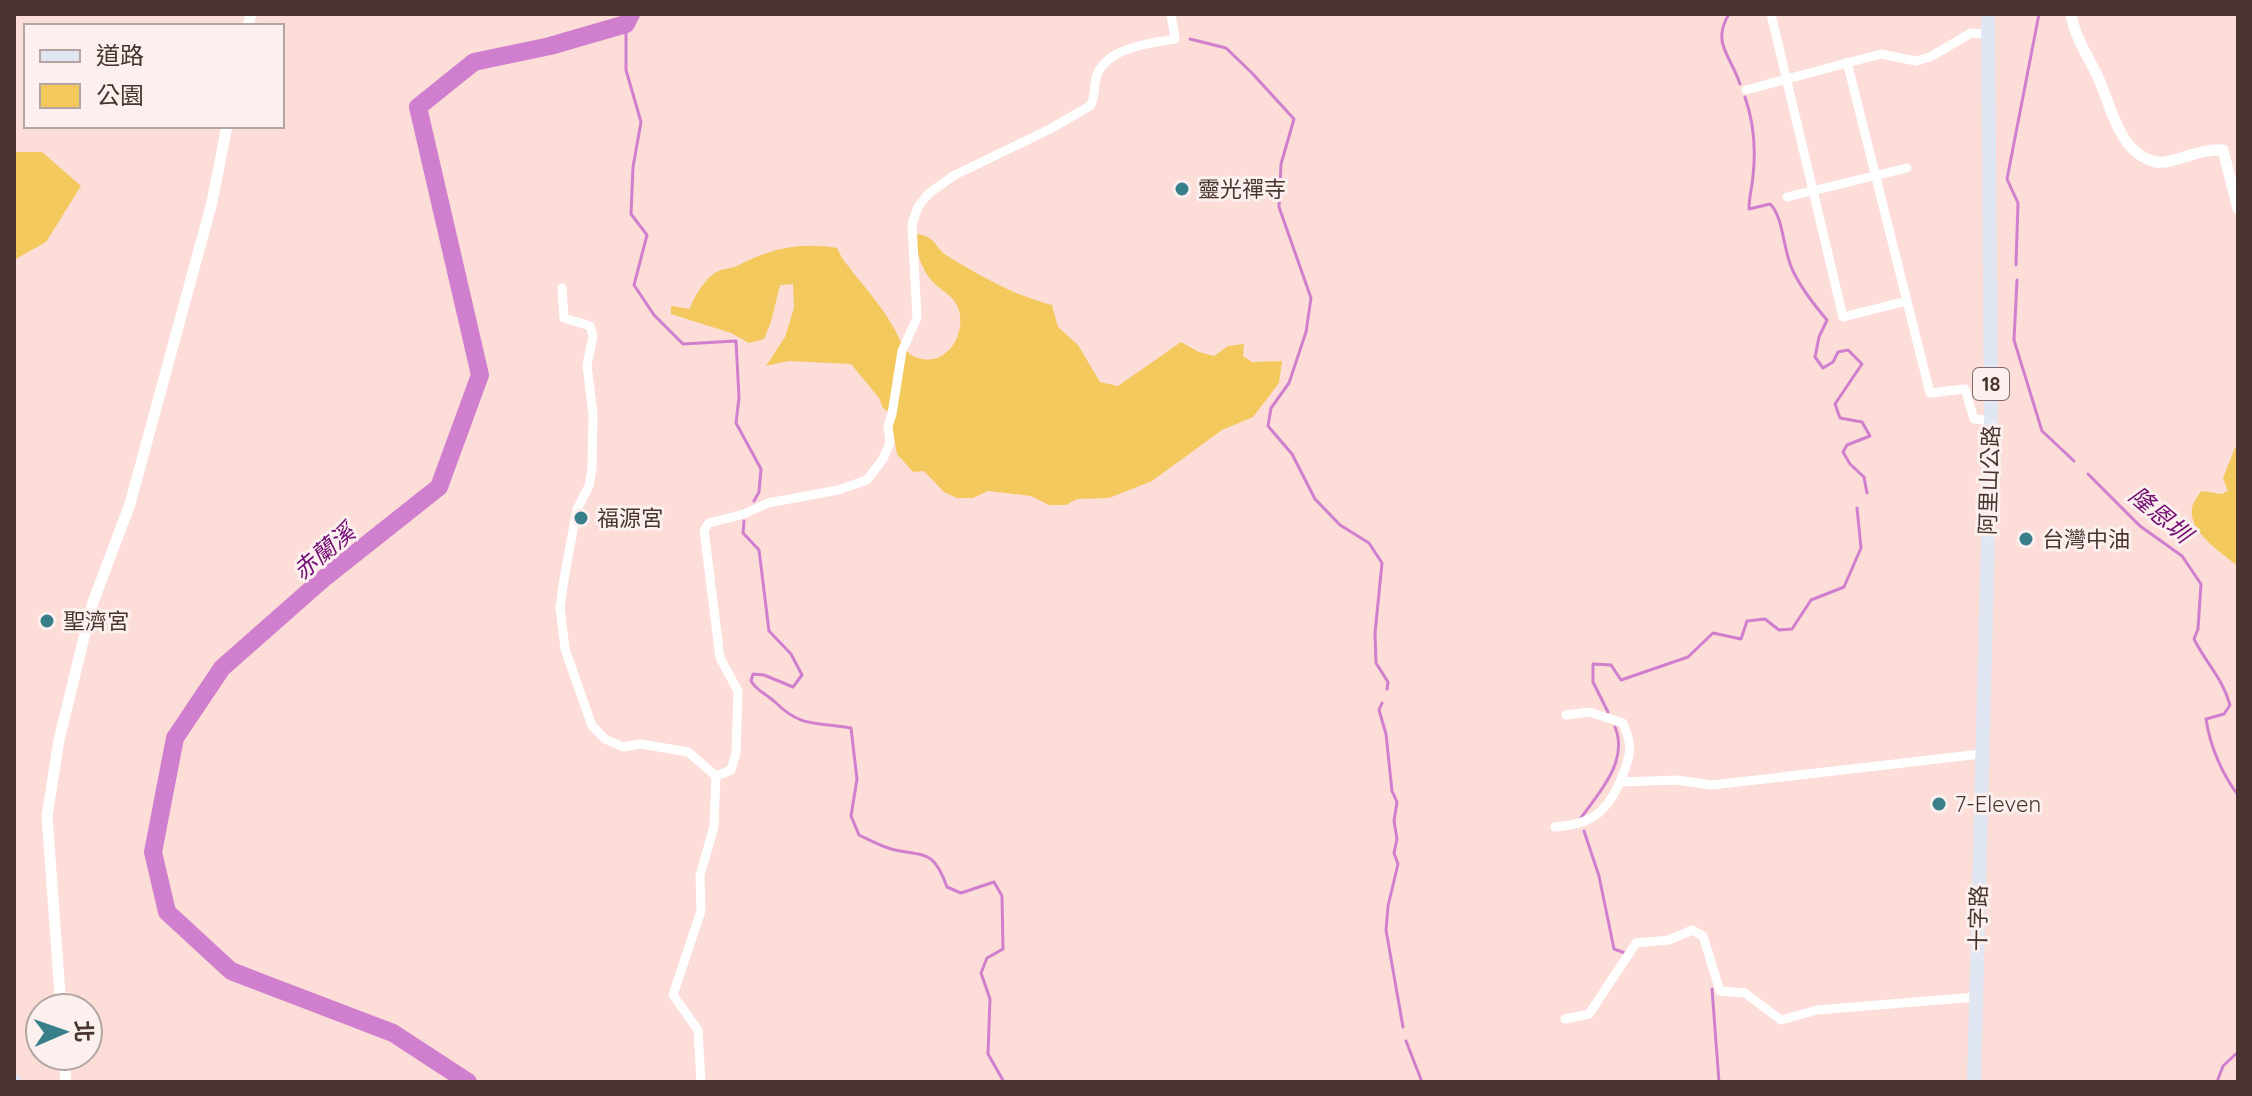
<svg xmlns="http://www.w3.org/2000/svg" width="2252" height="1096" font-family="Quicksand,'Noto Sans TC',sans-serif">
	<rect width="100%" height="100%" fill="#fdddd8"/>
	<!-- green -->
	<g fill="#f3c95e">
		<polygon points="14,152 42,152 81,186 46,242 14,260"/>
		<path d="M914,233C940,238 932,247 949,257C981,276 1015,296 1052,305L1058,327L1078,345L1100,382L1118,386L1181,342L1199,352L1214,356L1228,346L1244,344L1243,356L1252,362L1282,361L1279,383L1253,417L1222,430L1152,481L1109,498L1077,499L1066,505H1049L1031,496L988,491L973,498H957L944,492L924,471L913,472L897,454L889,412L883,408L879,398L851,364L788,361L766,366L785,337L794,308L793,284L780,285L771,322L764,339L749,343L731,333L671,314V306L690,309C693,298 705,279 715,273C722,268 732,269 739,265C772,248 800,242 837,248L842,258C859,281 880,303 894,328C899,337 904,353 915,357C945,369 966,336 959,310C955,297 943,292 934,283C922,272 915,248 914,233Z"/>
		<path d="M2238,446V566C2222,553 2188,532 2192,508C2193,502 2198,496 2201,491L2222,494L2228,491L2223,478L2235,448Z"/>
	</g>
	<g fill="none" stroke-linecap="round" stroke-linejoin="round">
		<!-- stream -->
		<g stroke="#d07fce" stroke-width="3">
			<path d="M1729,14C1711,43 1731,56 1740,84"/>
			<polyline points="626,24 626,70 641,122 633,167 631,214 647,235 634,285 654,315 683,344 736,341 739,398 736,423 761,469 759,492 754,501"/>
			<polyline points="1190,39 1226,48 1252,73 1294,119 1281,164 1279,207 1311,298 1306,332 1289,383 1271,408 1268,426 1292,454 1315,499 1340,525 1369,543 1382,563 1375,633 1376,663 1388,682 1387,689"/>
			<path d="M1745,97C1754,123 1756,149 1753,176C1752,188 1749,197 1749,209L1770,204C1784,217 1783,252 1793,271C1801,288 1815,306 1827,320L1819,337L1815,357L1823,368L1833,362L1838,352L1848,350L1862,364L1835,404L1840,418L1862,422L1870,436L1847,445L1843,452L1850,464L1864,477L1867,493"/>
			<polyline points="2016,265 2018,203 2007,179 2039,14"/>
			<polyline points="2017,280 2014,340 2042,431 2074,461"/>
			<path d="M2088,474L2140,526L2182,556L2201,584L2198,629L2194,639C2207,665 2222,677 2230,705L2224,714L2206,719C2210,746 2222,774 2238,795"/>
			<path d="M744,521L743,533L759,550L769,631L791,654L802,675L793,687L764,675L753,674L751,681C757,691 766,694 775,702C801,728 816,722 851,728L857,779L851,816L859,835C870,840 882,847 895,850C927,856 934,851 947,887L961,893L994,882L1002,896L1003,949L987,958L981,973L990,999L988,1054L1004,1082"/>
			<polyline points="1382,703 1379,710 1386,734 1392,791 1397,802 1394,821 1397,839 1394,853 1398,864 1388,906 1386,930 1403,1027"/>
			<polyline points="1608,712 1593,682 1593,664 1611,665 1621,680 1688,657 1713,633 1741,639 1747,621 1765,619 1779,630 1792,629 1811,600 1844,587 1861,548 1857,508"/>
			<path d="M1580,819C1599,793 1629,761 1615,727"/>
			<polyline points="1584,831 1599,876 1614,949 1625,953"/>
			<polyline points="1712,989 1719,1082"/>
			<polyline points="1406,1041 1422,1082"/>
			<polyline points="2217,1082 2223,1066 2238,1052"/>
		</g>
		<!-- river -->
		<polyline stroke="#d07fce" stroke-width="18" points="468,1082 393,1033 231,971 167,912 153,852 175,738 222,668 323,579 439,487 480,375 418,107 474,62 550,46 626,24 631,14"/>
		<!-- minor -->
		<g stroke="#fff" stroke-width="9">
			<polyline points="1771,14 1843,317 1907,301"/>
			<polyline points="1847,62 1930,393 1965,389 1974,419 1991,420"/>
			<polyline points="1746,90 1881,54 1916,61 1930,57 1971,33 1988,34"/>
			<polyline points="1787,197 1907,168"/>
			<polyline points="562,288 564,318 590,326 593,336 587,365 593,414 592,469 589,486 577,509 565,573 560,607 565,649 592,726 605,739 623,747 641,744 688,752 716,776"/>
			<path d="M1566,715L1589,712L1623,723C1634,748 1630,757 1620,782L1677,780L1712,785L1981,754"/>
			<path d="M1555,827C1590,824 1605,815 1620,782"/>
			<polyline points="1565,1019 1589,1014 1636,943 1669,940 1692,930 1703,936 1720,991 1745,993 1781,1020 1817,1010 1976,997"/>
			<path d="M701,1082L698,1030L673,995L701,911L700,875L714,827L716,776L731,770L736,753L738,691L720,658L704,530L709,523L744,514L768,503L838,490L867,480L883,459L890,443L888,426L892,414L902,351L917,318L912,224L918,207L928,194L953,176L1050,129L1090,106C1096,97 1093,86 1097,75C1107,48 1149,43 1175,39L1171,14"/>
		</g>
		<!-- tertiary -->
		<g stroke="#fff" stroke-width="11">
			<path d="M2071,14C2075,38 2088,56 2098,77C2111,106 2119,154 2156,162C2172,165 2198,148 2223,150L2238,209"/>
			<polyline points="248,26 251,14"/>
			<polyline points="61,1008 47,816 59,740 92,605 130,504 212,202 227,126"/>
			<polyline points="64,1056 66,1082"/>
		</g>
		<!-- primary -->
		<g stroke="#e1e6f3" stroke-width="14">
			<polyline points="14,1081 15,1082"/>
			<polyline points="1974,1082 1991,420 1988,14"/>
		</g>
	</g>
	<!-- markers -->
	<g fill="#387f89" stroke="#fbf0ee" stroke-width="3">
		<circle cx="1182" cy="189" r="8"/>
		<circle cx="581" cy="518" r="8"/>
		<circle cx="2026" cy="539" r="8"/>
		<circle cx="47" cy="621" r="8"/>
		<circle cx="1939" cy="804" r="8"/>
	</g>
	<g text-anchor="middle" stroke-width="6" stroke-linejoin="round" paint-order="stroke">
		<!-- shield labels -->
		<rect fill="#fbf0ee" stroke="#7e6c6a" stroke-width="2" x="1973" y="368" width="36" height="32" rx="6"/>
		<g font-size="20" font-weight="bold" fill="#493431">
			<text x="1991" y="391">18</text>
		</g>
		<!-- poi labels -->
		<g font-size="22" fill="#493431" stroke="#fbf0ee" text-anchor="start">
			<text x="1198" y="197">靈光禪寺</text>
			<text x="597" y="526">福源宮</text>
			<text x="2042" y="547">台灣中油</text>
			<text x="63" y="629">聖濟宮</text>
			<text x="1955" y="812">7-Eleven</text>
		</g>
		<!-- street labels -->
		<g font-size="22" fill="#493431" stroke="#fbf0ee">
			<text transform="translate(1989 480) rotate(-88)" y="8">阿里山公路</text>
			<text transform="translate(1978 918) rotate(-89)" y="8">十字路</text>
		</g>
		<!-- water labels -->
		<g font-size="24" font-style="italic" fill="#750f76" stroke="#fbf0ee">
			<text transform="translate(2160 515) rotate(40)" y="8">隆恩圳</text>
			<text transform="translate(324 552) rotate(-40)" y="8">赤蘭溪</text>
		</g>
	</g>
	<!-- border -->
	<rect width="2252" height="1096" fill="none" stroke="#493431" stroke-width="32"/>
	<!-- legend -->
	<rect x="24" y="24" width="260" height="104" fill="#fbf0ee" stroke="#b4a5a2" stroke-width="2"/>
	<rect x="40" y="50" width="40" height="12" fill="#e1e6f3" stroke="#b4a5a2" stroke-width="2"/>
	<text x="96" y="64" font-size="24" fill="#493431">道路</text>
	<rect x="40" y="84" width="40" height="24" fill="#f3c95e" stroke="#b4a5a2" stroke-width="2"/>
	<text x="96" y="104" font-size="24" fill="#493431">公園</text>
	<!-- north arrow -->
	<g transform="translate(64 1032) rotate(88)"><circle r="38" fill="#fbf0ee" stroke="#b4a5a2" stroke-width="2"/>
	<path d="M0-6L14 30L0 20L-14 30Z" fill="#387f89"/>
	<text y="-12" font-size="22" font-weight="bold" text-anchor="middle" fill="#493431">北</text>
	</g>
</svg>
